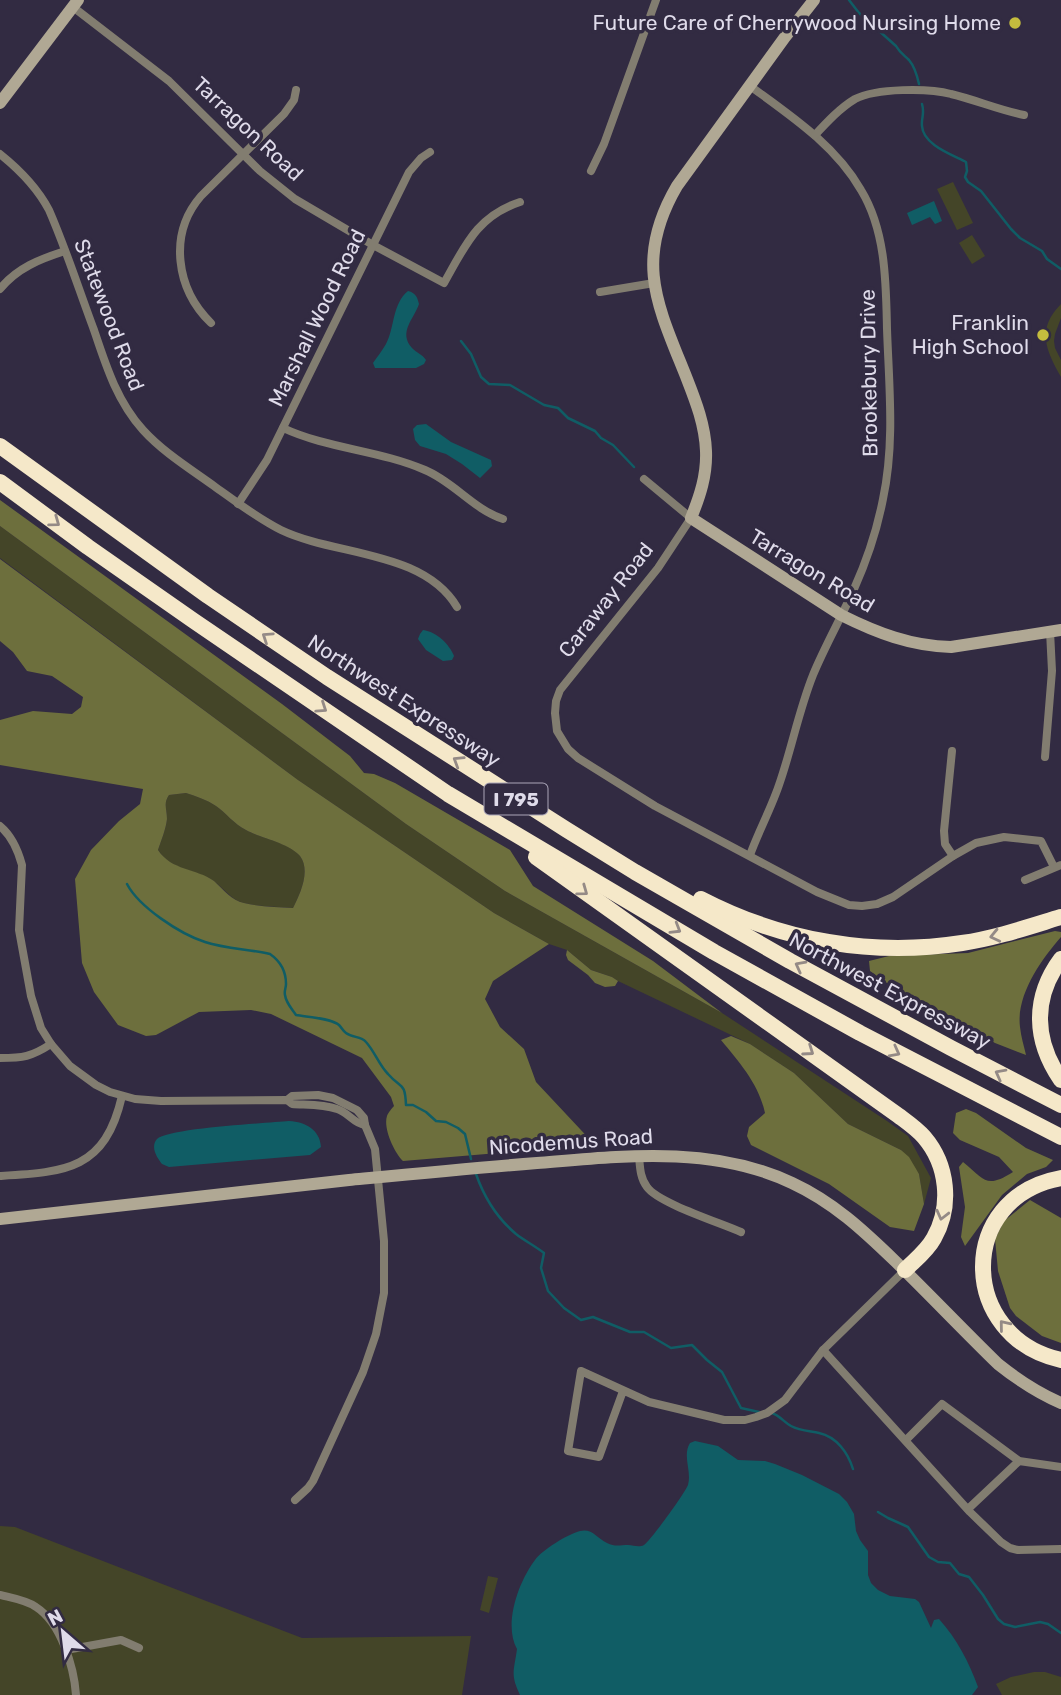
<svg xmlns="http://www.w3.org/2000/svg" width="1061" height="1695" font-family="Rubik,sans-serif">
	<rect width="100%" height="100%" fill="#322b42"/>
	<!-- green -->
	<g fill="#444528">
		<polygon points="953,182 973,223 957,230 937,189"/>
		<polygon points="972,235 985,256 972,264 959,243"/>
		<path d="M1061,304V318L1055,334L1054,341L1055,348L1061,360V377C1046,350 1036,329 1061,304Z"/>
		<polygon points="0,526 406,824 505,891 722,1013 887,1121 908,1136 931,1178 924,1204 919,1174 901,1150 848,1124 794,1073 750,1044 618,981 612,977 591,970 567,950 549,944 494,913 298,780 0,558"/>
		<path d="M186,793C196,796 207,800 216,806C226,813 234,824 246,830C260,838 290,843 300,856C311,871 300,894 293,908C277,906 260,907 244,903C230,900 222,885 209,878C191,869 170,869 158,850C161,841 166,829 167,819C167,809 163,804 169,795Z"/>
		<polygon points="0,1526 15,1527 302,1638 471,1636 462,1695 0,1695"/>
		<polygon points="488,1576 498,1578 489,1613 480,1610"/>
		<polygon points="1034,1672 1045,1672 1061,1677 1061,1695 1002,1695 996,1684 1011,1677"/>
	</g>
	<!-- forest -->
	<g fill="#6d6f3d" fill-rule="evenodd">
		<polygon points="0,500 282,704 350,756 364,773 374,774 395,783 510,850 533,886 653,961 722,1013 505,891 406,824 0,526"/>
		<path d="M0,559L298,780L494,913L549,944L493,981L485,999L500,1027L524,1049L536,1082L595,1145L403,1161C394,1152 383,1128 387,1116C388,1113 392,1108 394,1106L391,1097L362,1058L271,1014L251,1010L199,1012L156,1035L146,1036L118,1025L94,992L82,963L75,879L91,850L119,821L140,804L143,789L0,765V720L33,711L72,714L81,707L83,697L52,676L27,671L13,652L0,641ZM186,793C196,796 207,800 216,806C226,813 234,824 246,830C260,838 289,843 300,856C311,871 300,894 293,908C278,907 260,907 244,903C232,901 223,889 214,881C196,868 172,871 158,850C161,841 166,829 167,819C167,809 163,804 169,795Z"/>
		<path d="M1055,931L1061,932V937C1041,960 1016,995 1020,1027C1021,1037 1024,1046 1026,1055L995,1043L952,1017L897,990L870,971L869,961L889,956L968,953Z"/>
		<polygon points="567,950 591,970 612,977 618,981 615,986 605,987 595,983 588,975 568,960 566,955"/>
		<path d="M731,1036L750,1044L794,1073L848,1124L901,1150L909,1157L919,1174L924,1204L914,1231L890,1227L829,1184L751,1145L747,1136L749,1127L765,1113C759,1084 739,1062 721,1040Z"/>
		<path d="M966,1109L976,1113L1026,1148L1053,1160L1046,1167L1027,1174L1002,1195L965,1246L961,1237L965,1207L959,1167L963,1162C985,1180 986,1189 1013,1172L999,1157L960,1140L953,1133L956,1113Z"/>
		<polygon points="1030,1200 1061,1218 1061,1343 1042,1336 1016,1316 1010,1308 998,1271 995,1239 1004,1221"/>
	</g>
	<!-- water -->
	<g fill="#105d65">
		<polygon points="934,201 942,221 935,224 930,217 912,225 907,213"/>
		<path d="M408,291C416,293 417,297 419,304C414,319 398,332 412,348C417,353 422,354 426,360L424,364L416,368H375L373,363C377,357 382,351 386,344C395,327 392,304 408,291Z"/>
		<polygon points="426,424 451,442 491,460 492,466 480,478 462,464 446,454 420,446 415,440 413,429 417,425"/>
		<path d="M423,630C437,632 449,644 454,656L452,660L443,661L426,650L418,639L420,634Z"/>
		<path d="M289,1121C306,1122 320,1130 321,1147L310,1155L169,1167L162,1164C157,1158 150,1147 157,1139C168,1128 268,1123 289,1121Z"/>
		<path d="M695,1441L718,1446L738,1460L765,1461L775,1464L802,1475L839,1494L847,1502L854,1514L856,1531L860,1540L868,1551V1575L871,1583L878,1590L890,1596L915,1599L919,1602L931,1628L934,1620L939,1619C957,1639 969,1662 978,1687L972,1695H520C510,1674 514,1671 517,1649C503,1624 519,1581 535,1560C542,1550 568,1534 580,1531C592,1528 597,1538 607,1543C615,1547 620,1545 628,1545C634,1545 638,1548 644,1545C651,1540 685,1493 688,1485C692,1471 682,1456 690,1443Z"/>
	</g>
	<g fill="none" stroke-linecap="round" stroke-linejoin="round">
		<!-- stream -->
		<g stroke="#105d65" stroke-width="2.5">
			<path d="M849,0L859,13L896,46C900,53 904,55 909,60C915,67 917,75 919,84"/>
			<path d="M922,104C925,114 921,118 922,126C923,145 953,155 966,162L967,171L965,177L968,182L981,191L1011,229L1020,238L1042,251L1047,259L1061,269"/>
			<polyline points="461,341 471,354 481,377 489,384 510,385 544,405 558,408 568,418 595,431 601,438 613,445 634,467"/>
			<path d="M127,884C139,907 180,934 205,942C226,949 249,949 270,954C280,961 286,971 286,984C286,988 284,991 285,995C286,1003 292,1009 296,1015C307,1017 331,1018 339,1025C342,1028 343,1031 346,1033C353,1038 361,1036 366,1042C375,1052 379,1065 388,1074C401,1089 405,1081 406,1105H413L426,1112L436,1121L446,1122L458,1128L465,1134L471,1159"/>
			<path d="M476,1174C484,1197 497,1218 516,1234C525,1241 535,1246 544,1253L541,1268L548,1291L564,1308L581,1320L593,1317L630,1332H644L671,1348L692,1345L707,1360L722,1372L741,1408L759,1412"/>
			<path d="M772,1413C780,1416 784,1422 791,1426C800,1431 810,1431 819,1433C837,1437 848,1453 853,1469"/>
			<polyline points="878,1512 888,1518 908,1527 929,1557 938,1562 950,1563 959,1574 969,1577 983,1595 998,1619 1004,1624 1015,1627 1040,1622 1048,1624 1061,1633"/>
		</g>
		<!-- street -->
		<g stroke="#827d70" stroke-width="8">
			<path d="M73,7L169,81L260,171L295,199L373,245L444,283C465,246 477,216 520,202"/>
			<path d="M750,86C791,116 835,145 861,190C886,231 886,283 887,329C889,386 895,443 883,499C877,530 867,560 854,589C841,618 825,646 813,675C799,710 792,747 780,782C772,807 759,830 750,855"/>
			<path d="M815,135C827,122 840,108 855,99C876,88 929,88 951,94C976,100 999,110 1024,115"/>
			<path d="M0,154C20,170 37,187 49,210C66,249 79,290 94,330C106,366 117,401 143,430C163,452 189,468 214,486C235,501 257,518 281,530C335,556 423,550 457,607"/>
			<polyline points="591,171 604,144 656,0"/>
			<path d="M0,289C17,268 40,259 65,251"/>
			<polyline points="600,292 654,283"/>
			<path d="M211,323C176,289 168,234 201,196L284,114L294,100L296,90"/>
			<path d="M283,428C328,449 379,450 425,470C454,482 473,509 503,519"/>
			<polyline points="644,479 691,518 658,568 560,690 556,701 555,713 557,731 568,749 578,758 655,806 817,892 849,905 862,906 877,904 893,897 953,856 976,843 1004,837 1041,841 1054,867"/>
			<polyline points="238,504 267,460 409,172 421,158 430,152"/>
			<polyline points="952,751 944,831 945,844 953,856"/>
			<polyline points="1045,757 1052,671 1050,631"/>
			<path d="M0,826C12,836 18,850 22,865L19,930L31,996L41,1028L51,1044L70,1066L96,1085L110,1092L135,1099L161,1101L287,1100L292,1104C306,1105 323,1104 337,1109C348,1112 354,1124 365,1125"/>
			<polyline points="1025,880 1061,865"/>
			<path d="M0,1058C23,1058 31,1057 51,1044"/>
			<polyline points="287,1100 292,1096 318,1095 333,1098 357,1110 364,1118 365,1125 375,1149 384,1241 384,1293 376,1334 363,1372 313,1481 308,1488 295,1500"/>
			<path d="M639,1156C640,1167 640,1178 647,1187C658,1203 721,1223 741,1232"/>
			<path d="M0,1176C66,1172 105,1170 122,1096"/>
			<polyline points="823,1350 970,1512 1001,1542 1010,1548 1018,1550 1061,1549"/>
			<polyline points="623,1391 599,1457 568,1451 581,1371 649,1402 724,1420 745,1420 756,1417 767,1413 785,1400 823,1350 905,1270"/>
			<polyline points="906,1440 942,1404 1019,1461 1061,1467"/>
			<polyline points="968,1509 1019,1461"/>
			<path d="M0,1595C12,1598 26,1600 36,1607C61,1623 74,1667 76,1695"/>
			<polyline points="66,1650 121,1640 139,1648"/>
		</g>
		<!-- secondary -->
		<g stroke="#b0a894" stroke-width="12">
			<path d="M814,0L785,37L677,186C633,261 658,306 687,379C696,402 705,425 706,451C707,475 700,496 691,518L841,615C877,633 911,646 951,647L1061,630"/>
			<polyline points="0,103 78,0"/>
			<path d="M0,1219C116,1206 233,1193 349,1180C412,1174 474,1168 537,1163C623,1156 712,1145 792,1183C833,1202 863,1230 895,1261C930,1295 963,1330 998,1364C1018,1380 1038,1393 1061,1403"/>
		</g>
		<!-- highway -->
		<g stroke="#f5e8c9" stroke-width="16">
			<polyline points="0,446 208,596 327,677 567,830 635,872 790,961 951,1048 1061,1105"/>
			<polyline points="0,482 88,547 194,621 448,794 714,952 860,1033 1061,1137"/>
			<path d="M536,857L899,1116C907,1122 917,1129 924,1137C948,1165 952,1206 934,1238C927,1251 915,1260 905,1270"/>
			<path d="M701,899C782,941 872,957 962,943C996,938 1028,927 1061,917"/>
			<path d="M1061,959C1032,998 1034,1041 1061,1080"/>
			<path d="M1061,1178C956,1197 958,1337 1061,1360"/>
		</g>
	</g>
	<!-- one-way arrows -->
	<defs><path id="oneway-chevron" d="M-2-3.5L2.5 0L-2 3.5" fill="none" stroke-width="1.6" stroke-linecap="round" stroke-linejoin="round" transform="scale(1.75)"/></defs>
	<g stroke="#948a86">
		<use href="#oneway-chevron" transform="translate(55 522) rotate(36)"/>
		<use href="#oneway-chevron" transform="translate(267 637) rotate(-146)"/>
		<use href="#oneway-chevron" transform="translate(322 708) rotate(34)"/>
		<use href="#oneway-chevron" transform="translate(458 761) rotate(-148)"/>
		<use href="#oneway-chevron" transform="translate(583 891) rotate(36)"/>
		<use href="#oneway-chevron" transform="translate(676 929) rotate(31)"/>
		<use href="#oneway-chevron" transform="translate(995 936) rotate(167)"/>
		<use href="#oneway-chevron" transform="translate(800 966) rotate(-152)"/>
		<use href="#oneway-chevron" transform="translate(809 1051) rotate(35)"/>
		<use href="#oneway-chevron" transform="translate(895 1052) rotate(28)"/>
		<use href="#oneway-chevron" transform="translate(1000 1074) rotate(-152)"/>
		<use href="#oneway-chevron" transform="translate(942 1215) rotate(104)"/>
		<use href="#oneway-chevron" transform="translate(1004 1325) rotate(-129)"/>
	</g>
	<!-- markers -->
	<g fill="#c4bc3e" stroke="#322b42" stroke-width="2.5">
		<circle cx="1015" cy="23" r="7"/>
		<circle cx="1043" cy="335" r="7"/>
	</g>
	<g text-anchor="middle" stroke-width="7" stroke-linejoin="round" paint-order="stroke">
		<!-- shield labels -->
		<rect fill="#322b42" stroke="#aba6b8" stroke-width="2" x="484.5" y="783.5" width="63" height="31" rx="5"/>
		<g font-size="19" font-weight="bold" fill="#dfdbea">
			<text x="516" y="806">I 795</text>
		</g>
		<!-- poi labels -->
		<g font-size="21" fill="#dfdbea" stroke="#322b42" text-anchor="end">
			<text x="1001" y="30">Future Care of Cherrywood Nursing Home</text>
			<text x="1029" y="330">Franklin<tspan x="1029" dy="24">High School</tspan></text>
		</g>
		<!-- street labels -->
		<g font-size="21" fill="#dfdbea" stroke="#322b42">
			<text transform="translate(248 129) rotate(43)" y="7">Tarragon Road</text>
			<text transform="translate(109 315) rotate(69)" y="7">Statewood Road</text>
			<text transform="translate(317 318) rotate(-64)" y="7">Marshall Wood Road</text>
			<text transform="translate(869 373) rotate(-91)" y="7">Brookebury Drive</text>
			<text transform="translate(812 571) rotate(31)" y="7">Tarragon Road</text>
			<text transform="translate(606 600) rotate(-52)" y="7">Caraway Road</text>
			<text transform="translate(404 701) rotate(33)" y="7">Northwest Expressway</text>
			<text transform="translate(890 991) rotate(28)" y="7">Northwest Expressway</text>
			<text transform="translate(571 1142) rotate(-4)" y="7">Nicodemus Road</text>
		</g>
	</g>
	<!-- north arrow -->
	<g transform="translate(63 1632) rotate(332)" stroke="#322b42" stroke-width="5" paint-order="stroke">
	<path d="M0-5L12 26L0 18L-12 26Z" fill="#dfdbea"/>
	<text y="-10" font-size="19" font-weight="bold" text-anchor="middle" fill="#dfdbea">N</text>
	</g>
</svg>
